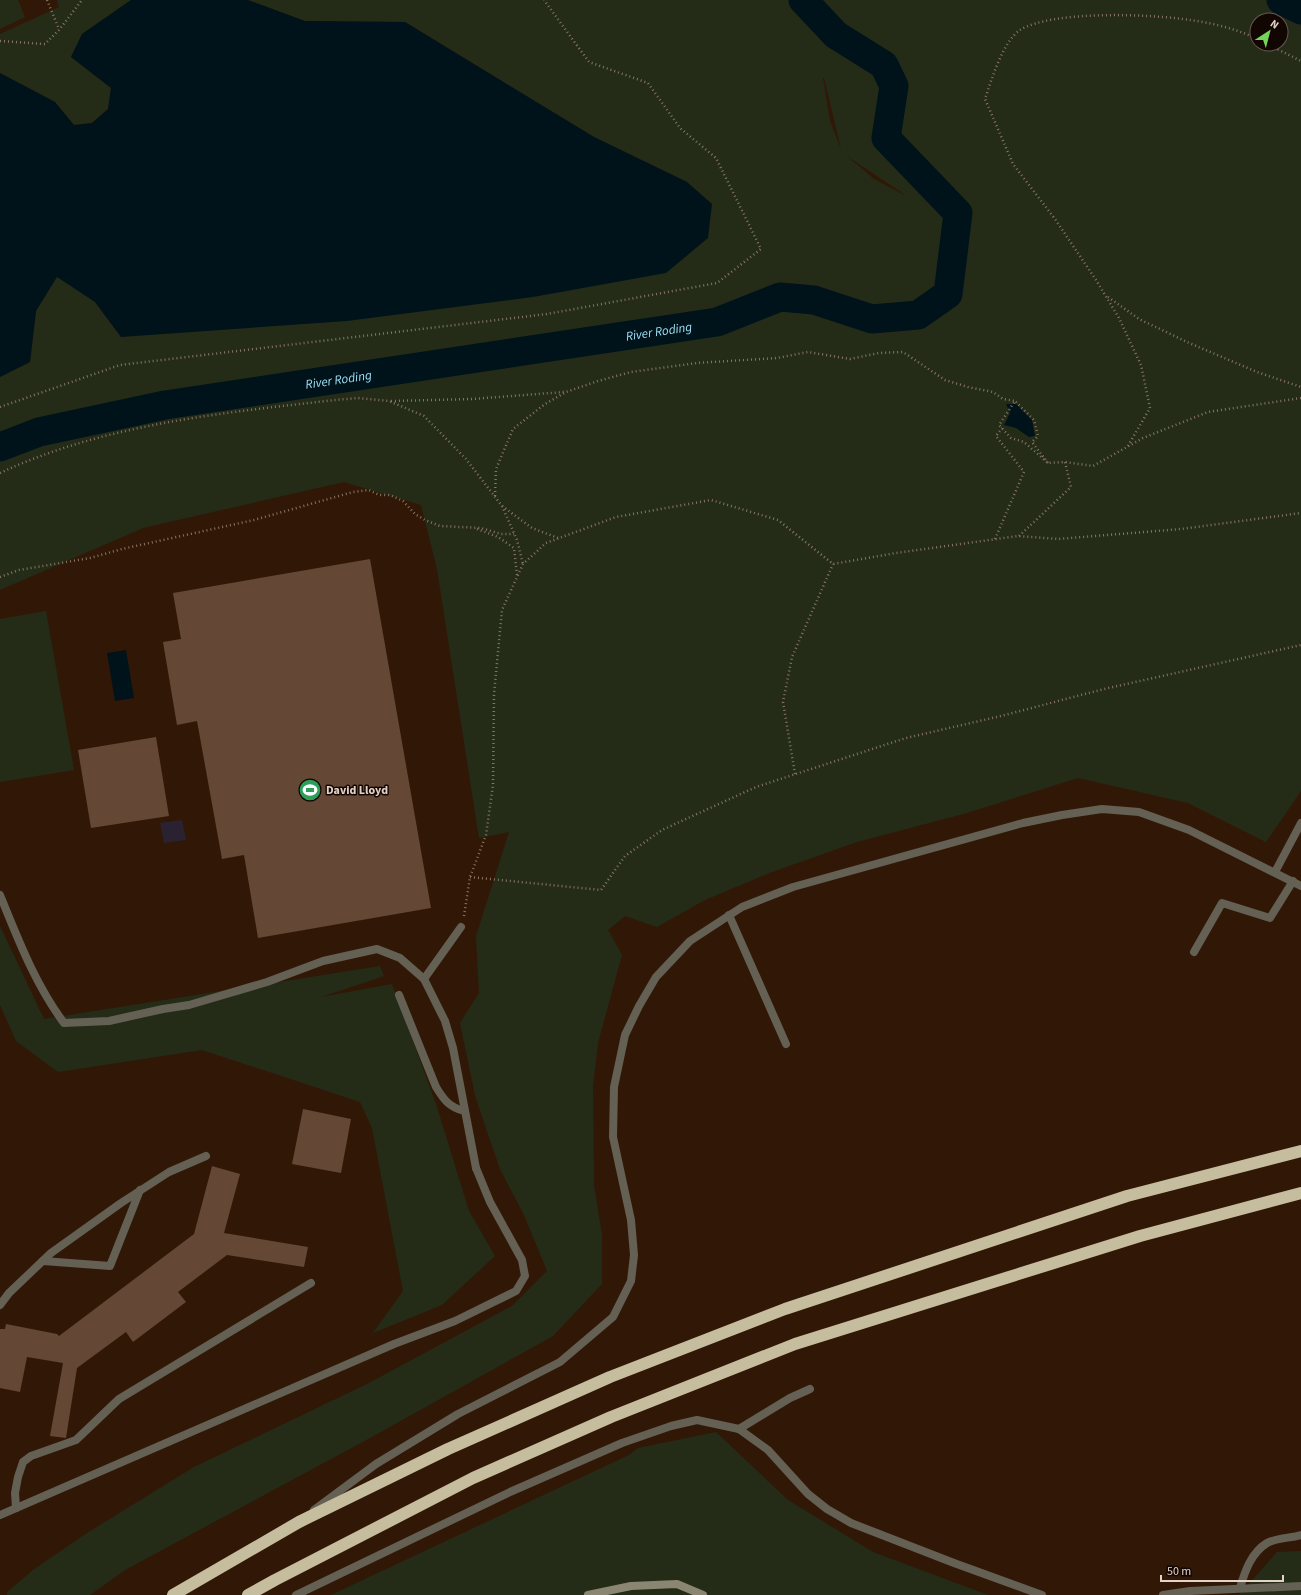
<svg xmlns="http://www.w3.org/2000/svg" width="1301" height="1595" font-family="'Source Sans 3',sans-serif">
	<rect width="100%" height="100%" fill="#311806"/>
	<!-- commercial -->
	<polygon fill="#2b2231" points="182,820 186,840 164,843 160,823"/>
	<!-- green -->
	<g fill="#242c18" fill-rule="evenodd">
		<polygon points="0,0 18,0 25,17 0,29"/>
		<polygon points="57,0 131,0 82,34 71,57 111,88 108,109 92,123 74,125 55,102 0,73 0,34 59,7"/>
		<path d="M248,0H1301V791L1266,842L1188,803L1078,778L967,813L857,842L772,872L705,900L657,927L625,916L608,930L622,955L598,1043L593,1086L594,1185L602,1235V1284L553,1336L370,1438L125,1570L90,1595H7V1592L33,1570L87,1533L194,1467L369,1383L512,1306L547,1271L524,1215L500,1169L488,1134L475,1095L460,1023L479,993L476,936L509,832L479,838L437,569L421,505L344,482L143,528L0,590V377L30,362L36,311L57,276L95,302L121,337L687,182L594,137L405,22L305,21ZM1257,20H1281V44H1257ZM823,78H824L841,149L830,121ZM847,156L904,194V195L874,179Z"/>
		<polygon points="46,611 74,770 0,782 0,619"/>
		<polygon points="0,926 44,1019 380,966 384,976 321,997 392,984 436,1104 469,1211 495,1256 442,1305 373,1333 403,1291 372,1128 360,1102 202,1050 58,1072 16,1041 0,1005"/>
		<polygon points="716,1432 788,1500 873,1552 988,1595 331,1595 629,1455 638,1448"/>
		<polygon points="1301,1551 1301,1595 1239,1595 1277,1552"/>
	</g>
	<!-- water -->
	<g fill="#00131a">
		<polygon points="131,0 248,0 305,21 405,22 594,137 687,182 712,204 708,238 666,273 533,297 347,321 121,337 95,302 57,277 36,311 30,362 0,377 0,73 55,102 74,125 92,123 108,109 111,88 71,57 82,34"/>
		<polygon points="1006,404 1016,404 1032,420 1035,436 1029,437 1016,428 1004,425 1010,413"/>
		<polygon points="126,650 134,698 115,701 107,653"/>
	</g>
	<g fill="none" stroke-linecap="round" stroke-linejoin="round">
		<!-- river -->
		<g stroke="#00131a" stroke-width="29">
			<polyline points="1281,0 1301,10"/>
			<path id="s1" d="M0,447L39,432L165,405L717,322L780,297L814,300L872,319L918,315L948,294L958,213L886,138L894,86L884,65L836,35L803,0"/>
		</g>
	</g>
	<!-- building -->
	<g fill="#644734">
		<polygon points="370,559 431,908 258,938 244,855 222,859 197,721 177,725 163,642 181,639 173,593"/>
		<polygon points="156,737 169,816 91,828 78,750"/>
		<polygon points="303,1109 351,1119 341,1173 292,1164"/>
		<polygon points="212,1166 240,1174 224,1233 308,1247 304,1267 227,1255 178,1292 186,1302 133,1342 126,1332 77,1368 66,1438 50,1436 63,1363 27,1357 20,1392 0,1388 0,1329 5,1329 6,1324 57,1334 59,1336 194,1234"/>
	</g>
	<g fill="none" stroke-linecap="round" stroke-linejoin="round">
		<!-- path -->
		<g stroke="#897465" stroke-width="2.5" stroke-dasharray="1 3" stroke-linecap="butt">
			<polyline points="47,0 59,29"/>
			<polyline points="0,41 45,44 59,30 82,0"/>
			<polyline points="1267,44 1301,61"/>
			<polyline points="1108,297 1139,319 1187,342 1257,372 1301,387"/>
			<polyline points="391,401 472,399 564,392"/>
			<polyline points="0,407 120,365 547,314 717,283 761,249 716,158 680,128 648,83 589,62 544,0"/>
			<path d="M1128,446L1150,408L1141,365L1119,318L1096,280L1055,219L1013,164L985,99C991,81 1003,41 1020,30C1053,10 1151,14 1190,20C1213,23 1237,29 1257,39"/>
			<polyline points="1048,463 1032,442 1038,436 1034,420 1015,401 999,425 1011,438 1024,442 1048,463 1065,462 1093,466 1143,438 1208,412 1301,398"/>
			<path d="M0,473C105,424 221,413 335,400L358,398L389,401L424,416L466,459L502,506L517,540L523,564"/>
			<polyline points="495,496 496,469 513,429 545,404 566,392 598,381 631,372 697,363 777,358 808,352 850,359 879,353 903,352 945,380 968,387 993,392 1003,399 1015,401"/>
			<polyline points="502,506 532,528 558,538"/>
			<polyline points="477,529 498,537 514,548 517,575"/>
			<polyline points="1019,536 1071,487 1065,462"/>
			<polyline points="995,539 1024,472 996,436 1002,428"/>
			<polyline points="0,577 19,570 90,558 122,549 254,520 353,492 369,490 379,495 390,495 403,501 415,514 425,520 440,526 481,528 501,534 514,534"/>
			<polyline points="795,774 783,702 792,657 833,564"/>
			<polyline points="470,877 601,890 625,856 662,830 756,787 906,738 1001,716 1104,689 1301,645"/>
			<polyline points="464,916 470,877 486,835 493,785 494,694 502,610 523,564 546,543 616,517 711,500 778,520 833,564 896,553 1018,536 1058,539 1181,529 1301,513"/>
		</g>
		<!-- lane -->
		<g stroke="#646054" stroke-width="8">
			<polyline points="1275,872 1301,823"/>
			<path d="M0,895C18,939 35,984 64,1023L109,1021L163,1009L189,1005L267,982L323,961L377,949L400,958L424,979L445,1021L453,1048L476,1168"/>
			<polyline points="729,915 786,1044"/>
			<polyline points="1194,952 1222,903 1270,918 1293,881"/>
			<polyline points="424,979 461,927"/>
			<path d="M399,995L436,1087C444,1100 449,1107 464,1111"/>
			<polyline points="43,1261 110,1266 140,1190"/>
			<polyline points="0,1305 9,1293 51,1253 121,1203 169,1172 206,1156"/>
			<polyline points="739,1429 790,1398 810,1389"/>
			<polyline points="16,1508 15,1493 18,1477 23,1462 31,1456 76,1440 119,1399 311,1283"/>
			<polyline points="314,1510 376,1464 458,1414 560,1362 613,1317 631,1281 634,1255 631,1220 613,1137 614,1087 625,1035 639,1006 656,977 690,941 742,907 793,887 1023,823 1062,815 1102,809 1139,812 1189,830 1301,886"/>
			<path d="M1240,1588C1245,1571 1251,1553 1267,1543C1276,1538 1291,1538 1301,1535"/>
			<polyline points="296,1595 510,1492 622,1443 671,1426 697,1420 739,1429 768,1450 808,1494 827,1509 851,1523 954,1563 1042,1595"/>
			<polyline points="1163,1595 1190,1591 1301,1586"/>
		</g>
		<!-- street -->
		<polyline stroke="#646054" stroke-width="8" points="0,1515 394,1344 455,1321 516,1291 525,1276 522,1260 490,1202 476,1168"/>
		<!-- secondary -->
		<polyline stroke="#8b8672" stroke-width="8" points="588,1595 631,1586 677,1584 703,1595"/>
		<!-- highway -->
		<g stroke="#c5bd9e" stroke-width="12">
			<polyline points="173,1595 299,1522 448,1449 610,1377 785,1309 1127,1196 1301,1151"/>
			<polyline points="248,1595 275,1580 473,1478 611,1417 795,1344 1140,1236 1301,1193"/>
		</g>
	</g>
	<!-- icons -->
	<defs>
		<g id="stadium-disc" transform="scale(1.15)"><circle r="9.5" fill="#2e9e5b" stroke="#110602"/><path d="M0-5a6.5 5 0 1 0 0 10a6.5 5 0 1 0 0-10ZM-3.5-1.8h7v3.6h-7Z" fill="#fff"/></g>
	</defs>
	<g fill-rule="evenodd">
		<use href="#stadium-disc" x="310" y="790"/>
	</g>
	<g text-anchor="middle" stroke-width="3" stroke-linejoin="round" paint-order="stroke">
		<!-- poi labels -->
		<g font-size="12" font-weight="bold" fill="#e4d2c7" stroke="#110602" text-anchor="start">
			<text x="326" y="794">David Lloyd</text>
		</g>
		<!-- water labels -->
		<g font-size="13" font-style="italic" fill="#9ddff5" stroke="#110602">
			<text dy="5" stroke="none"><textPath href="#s1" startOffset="670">River Roding</textPath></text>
			<text dy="5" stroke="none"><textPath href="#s1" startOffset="346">River Roding</textPath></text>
		</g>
	</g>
	<!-- north arrow -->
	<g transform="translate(1269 32) rotate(36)"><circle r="19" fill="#110602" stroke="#655851"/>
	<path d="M0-3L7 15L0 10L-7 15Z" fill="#75d25b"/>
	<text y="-6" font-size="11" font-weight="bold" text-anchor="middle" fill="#e4d2c7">N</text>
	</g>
	<!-- scale -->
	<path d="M1161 1575v6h122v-6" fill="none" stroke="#e4d2c7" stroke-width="2"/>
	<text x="1167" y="1575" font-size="12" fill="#e4d2c7" stroke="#110602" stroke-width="3" paint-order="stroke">50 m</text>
</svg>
